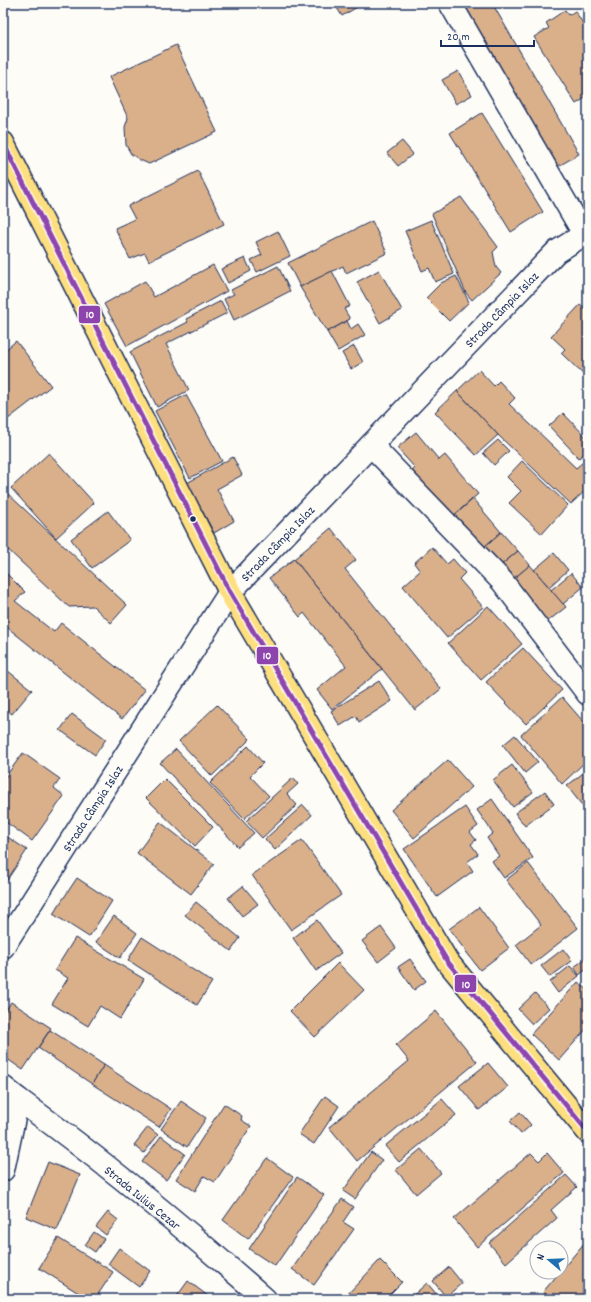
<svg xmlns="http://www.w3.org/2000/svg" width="591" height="1302" font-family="Dekko,sans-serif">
	<rect width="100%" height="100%" fill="#fdfcf7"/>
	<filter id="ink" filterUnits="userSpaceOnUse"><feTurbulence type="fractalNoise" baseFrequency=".025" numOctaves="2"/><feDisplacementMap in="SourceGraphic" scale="8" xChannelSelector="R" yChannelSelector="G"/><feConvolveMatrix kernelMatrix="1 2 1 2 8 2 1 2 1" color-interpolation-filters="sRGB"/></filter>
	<g filter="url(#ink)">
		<!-- building -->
		<g fill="#dab08b" stroke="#1b2f5e">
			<polygon points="334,3 364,3 342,16"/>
			<polygon points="457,3 492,3 579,154 552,170"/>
			<polygon points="565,10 569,15 575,11 588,31 588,96 576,104 534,37 549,28 546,23"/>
			<polygon points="176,45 217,132 149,164 140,160 131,154 126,145 125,127 128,118 109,77"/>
			<polygon points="458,71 472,95 456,104 442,80"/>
			<polygon points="482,113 543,212 511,232 450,133"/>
			<polygon points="402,141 413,154 398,166 387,153"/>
			<polygon points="198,171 224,224 149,261 145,253 130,259 115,228 135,219 128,206"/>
			<polygon points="461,197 498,247 493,252 496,267 501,273 472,300 466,293 432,214"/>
			<polygon points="431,220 454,274 435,282 429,268 422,271 405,231"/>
			<polygon points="372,221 387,253 346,273 343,266 300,287 288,263"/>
			<polygon points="278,231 290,256 257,272 251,260 262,255 256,242"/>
			<polygon points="245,258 251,271 228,283 221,269"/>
			<polygon points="213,265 227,291 127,346 104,304 145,281 154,297"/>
			<polygon points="278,266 290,291 234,320 224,299 234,294 231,290"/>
			<polygon points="379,270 402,310 380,323 357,282"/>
			<polygon points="332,271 350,306 344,309 350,319 327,332 300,287"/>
			<polygon points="456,276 469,302 449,321 426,298 441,283"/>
			<polygon points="221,301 227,313 166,344 189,390 157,407 130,352 188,322 186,319"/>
			<polygon points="580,305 588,312 588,379 561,353 565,349 551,336"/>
			<polygon points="347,321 351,329 358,324 365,335 338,351 327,332"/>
			<polygon points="16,341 51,386 3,423 3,352"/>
			<polygon points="354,346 363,362 351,369 342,353"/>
			<polygon points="479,370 494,386 499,381 515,398 509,404 576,468 588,458 588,488 571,504 498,435 457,391"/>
			<polygon points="457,391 498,435 476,455 435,412"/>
			<polygon points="186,395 222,461 190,478 155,411"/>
			<polygon points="563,413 588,439 588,450 579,458 549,426"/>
			<polygon points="416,432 439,460 445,455 478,494 452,517 412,471 415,468 397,448"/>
			<polygon points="498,440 509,451 494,465 483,453"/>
			<polygon points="49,453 94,503 56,538 11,488"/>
			<polygon points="233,457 242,475 217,489 234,521 214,533 187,483"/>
			<polygon points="522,461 568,505 542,534 509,503 521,491 507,477"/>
			<polygon points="7,493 127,605 111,623 93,606 69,607 3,545 3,497"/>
			<polygon points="473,499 501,532 483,548 455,515"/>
			<polygon points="108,511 130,540 92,568 71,539"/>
			<polygon points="331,528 356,560 345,569 441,689 415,710 294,559"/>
			<polygon points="501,532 518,551 499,567 483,548"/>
			<polygon points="432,547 447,564 453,559 465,573 459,579 483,607 447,638 403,586 420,571 414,563"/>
			<polygon points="518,551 530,565 512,580 499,567"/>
			<polygon points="554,553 568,570 549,587 534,570"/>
			<polygon points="294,559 382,669 332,709 317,690 346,666 304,613 300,617 269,578"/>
			<polygon points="530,565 566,607 547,622 512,580"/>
			<polygon points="3,570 25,592 15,601 54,632 61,623 145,690 122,719 3,624"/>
			<polygon points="571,573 583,587 563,604 551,590"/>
			<polygon points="488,606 522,644 481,680 448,643"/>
			<polygon points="523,648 562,690 526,724 486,682"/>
			<polygon points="3,667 32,690 12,714 3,707"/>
			<polygon points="379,681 392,701 359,722 356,716 340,726 331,711"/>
			<polygon points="562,697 588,727 588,759 562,784 521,735"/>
			<polygon points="217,705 250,739 212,776 179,741"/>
			<polygon points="72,714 106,739 95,755 60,730"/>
			<polygon points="515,735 538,762 525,773 503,745"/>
			<polygon points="248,746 263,763 250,776 269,796 244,819 210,783"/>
			<polygon points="176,749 254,833 238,847 160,763"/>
			<polygon points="23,753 60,779 54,788 64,796 32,841 3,820 3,780"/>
			<polygon points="448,760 472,787 414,838 391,810"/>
			<polygon points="512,765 533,792 513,807 493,780"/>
			<polygon points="588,769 588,813 567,786"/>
			<polygon points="293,778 298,784 287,794 297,805 262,838 246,821"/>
			<polygon points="165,779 213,827 195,846 146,798"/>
			<polygon points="545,791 554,804 525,826 515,813"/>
			<polygon points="492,799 533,858 504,878 492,861 499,856 487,838 493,833 477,810"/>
			<polygon points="303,805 312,815 275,850 265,839"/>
			<polygon points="465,807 478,826 470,832 476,840 471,844 478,854 467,862 473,871 437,897 404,849"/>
			<polygon points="160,822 214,864 191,894 137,853"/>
			<polygon points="3,834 27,850 3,886"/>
			<polygon points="302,840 341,895 291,930 252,875"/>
			<polygon points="528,863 578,928 531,965 516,945 541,925 506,880"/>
			<polygon points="77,878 112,901 89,937 53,914"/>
			<polygon points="243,886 258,904 242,916 228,898"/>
			<polygon points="196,902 240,938 231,951 185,915"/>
			<polygon points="479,907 509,948 480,970 449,929"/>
			<polygon points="114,916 137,933 120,958 96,942"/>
			<polygon points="317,920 341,953 316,971 293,938"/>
			<polygon points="381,927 396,948 378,962 362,941"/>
			<polygon points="142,937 212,982 197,1005 128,960"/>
			<polygon points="75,938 144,979 120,1019 100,1006 88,1026 52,1004 68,978 55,970"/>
			<polygon points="563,949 572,961 550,977 541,966"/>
			<polygon points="588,957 588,968 579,975 574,967"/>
			<polygon points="410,959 426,981 414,990 398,967"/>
			<polygon points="338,963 364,990 315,1037 290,1011"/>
			<polygon points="570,966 579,976 558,993 550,982"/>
			<polygon points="578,982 588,990 588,1027 559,1060 531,1034"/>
			<polygon points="535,993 549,1008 532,1024 518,1009"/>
			<polygon points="11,1002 51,1028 23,1070 3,1056 3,1015"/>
			<polygon points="436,1011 477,1062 357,1161 329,1127 409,1061 396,1045"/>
			<polygon points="50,1030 104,1065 92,1084 38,1048"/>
			<polygon points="488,1063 508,1087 479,1110 459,1086"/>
			<polygon points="104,1065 171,1109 159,1127 92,1084"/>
			<polygon points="325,1096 339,1106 314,1144 299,1134"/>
			<polygon points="442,1099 456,1115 399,1162 385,1146"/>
			<polygon points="181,1101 206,1118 187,1147 161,1129"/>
			<polygon points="224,1104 242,1116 241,1120 251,1126 215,1182 204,1176 195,1191 176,1179"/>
			<polygon points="520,1112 531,1125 521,1134 510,1121"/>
			<polygon points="148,1127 158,1135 144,1153 134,1145"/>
			<polygon points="161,1136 185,1154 166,1180 142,1162"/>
			<polygon points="421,1149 441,1173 416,1194 396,1170"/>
			<polygon points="371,1152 382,1160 355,1199 343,1191"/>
			<polygon points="531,1153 539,1161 547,1153 564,1173 477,1247 454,1219"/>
			<polygon points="267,1158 293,1177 248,1239 223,1220"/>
			<polygon points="48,1162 80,1175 57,1230 26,1217"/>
			<polygon points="566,1175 577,1187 551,1210 557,1218 506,1263 489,1243"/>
			<polygon points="297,1177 324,1195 275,1266 249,1249"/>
			<polygon points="342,1199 353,1207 343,1222 354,1229 314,1285 292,1269"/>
			<polygon points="108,1212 118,1220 106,1235 96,1227"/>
			<polygon points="94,1232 104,1239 95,1252 85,1245"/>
			<polygon points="58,1238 113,1272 95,1299 88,1299 39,1268"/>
			<polygon points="586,1241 588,1242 588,1299 551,1299 543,1292"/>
			<polygon points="119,1248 150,1271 139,1287 108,1264"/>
			<polygon points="380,1260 402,1282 385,1299 343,1299"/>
			<polygon points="449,1267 462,1283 446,1297 433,1281"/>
			<polygon points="188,1281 208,1296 205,1299 175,1299"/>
			<polygon points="427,1283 438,1296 435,1299 409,1299"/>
		</g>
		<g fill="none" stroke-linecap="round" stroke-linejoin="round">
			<!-- minor casing -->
			<g stroke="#1b2f5e" stroke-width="25">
				<g id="minor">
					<polyline points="450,3 584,234"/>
					<polyline points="371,445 502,581 588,694"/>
					<polyline points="3,947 230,592 556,252 588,232"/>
					<polyline points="3,1087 18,1099 3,1170"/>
					<path d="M18,1099C103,1161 186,1229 265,1299"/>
				</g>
			</g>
			<!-- major casing -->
			<g stroke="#1b2f5e" stroke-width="25">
				<polyline id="major" points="3,143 230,592 447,961 588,1132"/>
			</g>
			<!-- minor -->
			<use href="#minor" stroke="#fdfcf7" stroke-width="22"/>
			<!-- major -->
			<use href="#major" stroke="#fedf80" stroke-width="22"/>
			<!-- bus-1 casing -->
			<g stroke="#fdfcf7" stroke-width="8">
				<polyline id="bus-1" points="3,143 230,592 447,961 588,1132"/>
			</g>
			<!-- bus-1 -->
			<use href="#bus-1" stroke="#8e44ad" stroke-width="5"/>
		</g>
	</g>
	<!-- markers -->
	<circle fill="#1b2f5e" stroke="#fdfcf7" stroke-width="1.5" cx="193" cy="519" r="3.5"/>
	<g text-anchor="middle" stroke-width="3" stroke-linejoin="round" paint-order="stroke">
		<!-- street labels -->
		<g font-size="13" fill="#1b2f5e" stroke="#fdfcf7">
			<text transform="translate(501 309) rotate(-46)" y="5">Strada Câmpia Islaz</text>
			<text transform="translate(277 543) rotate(-46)" y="5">Strada Câmpia Islaz</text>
			<text transform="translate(92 808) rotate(-57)" y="5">Strada Câmpia Islaz</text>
			<text transform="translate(143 1197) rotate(39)" y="5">Strada Iulius Cezar</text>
		</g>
	</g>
	<g stroke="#fdfcf7" stroke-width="1.5">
		<rect x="78" y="305" width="23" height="19" rx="4" fill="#8e44ad"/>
		<rect x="256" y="646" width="23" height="19" rx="4" fill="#8e44ad"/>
		<rect x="454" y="974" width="23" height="19" rx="4" fill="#8e44ad"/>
	</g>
	<g font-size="11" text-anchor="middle" font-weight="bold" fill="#fff">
		<text x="90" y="318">10</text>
		<text x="267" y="659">10</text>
		<text x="466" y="988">10</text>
	</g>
	<!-- margin -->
	<rect width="591" height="1302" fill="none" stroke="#fdfcf7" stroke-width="16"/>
	<rect x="8" y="8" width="575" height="1286" fill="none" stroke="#1b2f5e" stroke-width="1.5" filter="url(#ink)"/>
	<!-- north arrow -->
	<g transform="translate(549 1260) rotate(289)"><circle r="19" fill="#fdfcf7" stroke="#a3aaba"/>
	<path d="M0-3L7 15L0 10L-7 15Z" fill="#1f6fb2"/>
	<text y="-6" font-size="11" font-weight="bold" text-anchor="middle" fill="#1b2f5e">N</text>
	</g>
	<!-- scale -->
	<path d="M441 40v6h93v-6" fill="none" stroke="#1b2f5e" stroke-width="2"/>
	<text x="447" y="40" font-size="12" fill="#1b2f5e" stroke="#fdfcf7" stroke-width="3" paint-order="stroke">20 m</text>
</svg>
